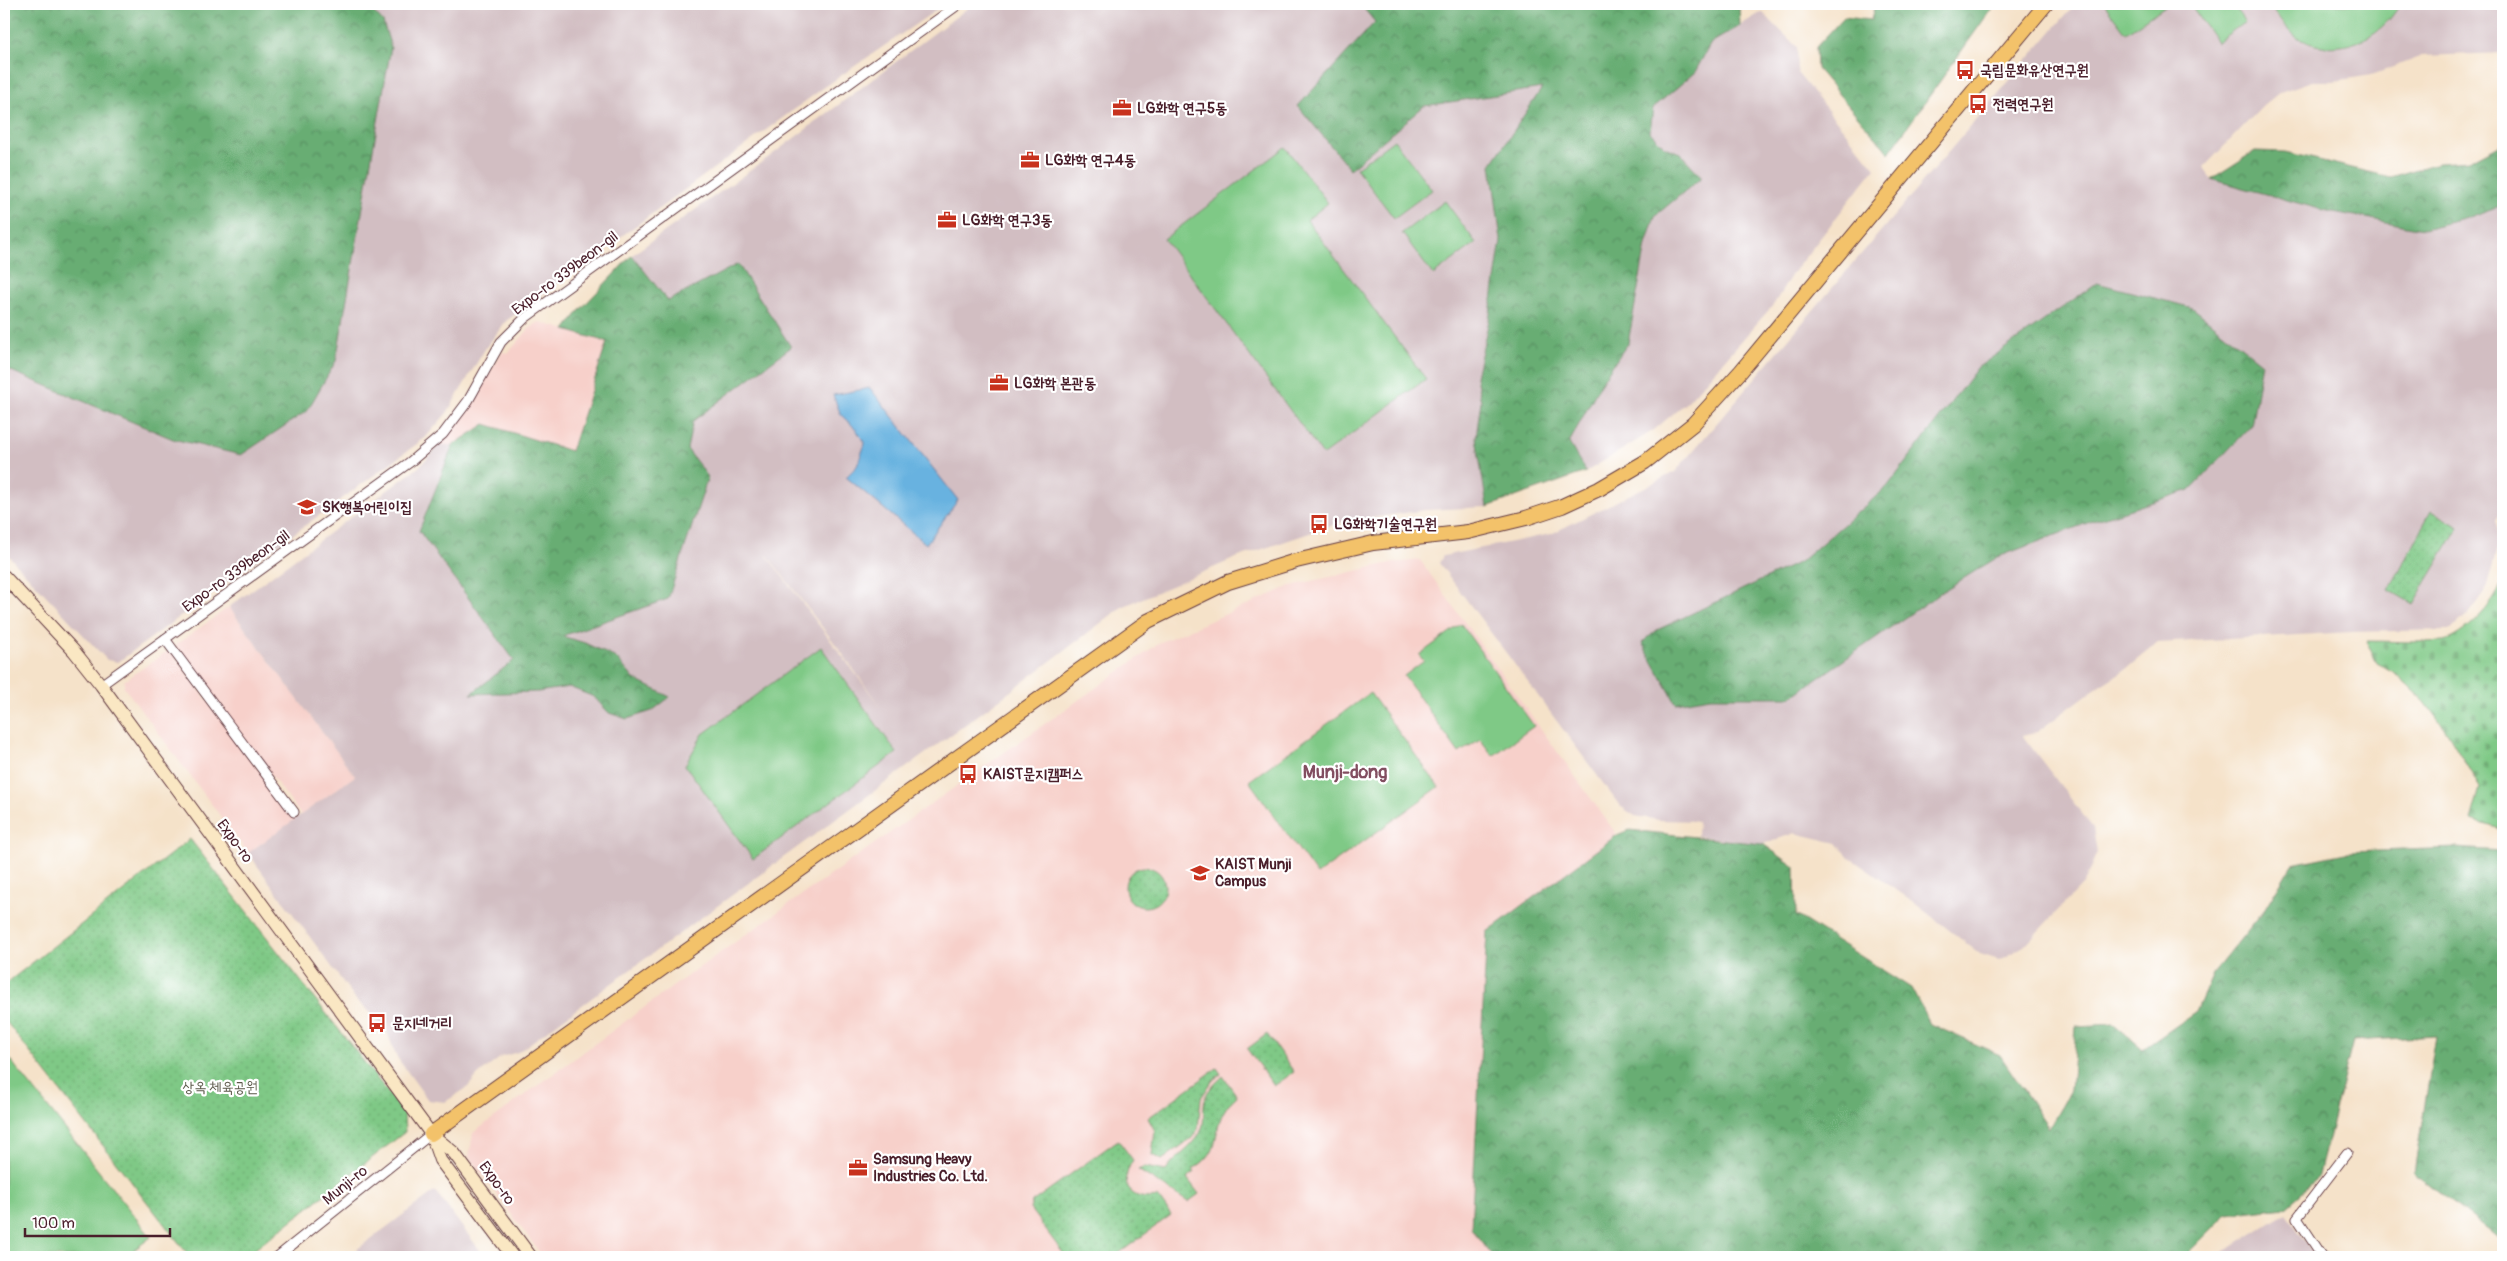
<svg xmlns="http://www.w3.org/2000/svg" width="2507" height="1261" font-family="Pangolin,'Poor Story',sans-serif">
	<defs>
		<pattern id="grass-dots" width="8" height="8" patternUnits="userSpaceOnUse" patternTransform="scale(1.25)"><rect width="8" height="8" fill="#7fc986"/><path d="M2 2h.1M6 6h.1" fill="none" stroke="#6fac74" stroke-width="1.8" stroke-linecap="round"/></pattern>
		<pattern id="forest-crowns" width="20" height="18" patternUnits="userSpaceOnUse" patternTransform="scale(1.25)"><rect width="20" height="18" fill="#67ad73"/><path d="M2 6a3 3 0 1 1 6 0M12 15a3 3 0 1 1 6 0" fill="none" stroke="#578c5f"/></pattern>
		<pattern id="cemetery-stones" width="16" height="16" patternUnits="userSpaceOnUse" patternTransform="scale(1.25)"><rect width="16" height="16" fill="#7fc986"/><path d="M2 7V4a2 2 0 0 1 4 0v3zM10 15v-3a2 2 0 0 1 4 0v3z" fill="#6fac74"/></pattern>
	</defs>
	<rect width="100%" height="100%" fill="#fff"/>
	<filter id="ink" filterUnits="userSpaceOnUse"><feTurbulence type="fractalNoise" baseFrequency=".02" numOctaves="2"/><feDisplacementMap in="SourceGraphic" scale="10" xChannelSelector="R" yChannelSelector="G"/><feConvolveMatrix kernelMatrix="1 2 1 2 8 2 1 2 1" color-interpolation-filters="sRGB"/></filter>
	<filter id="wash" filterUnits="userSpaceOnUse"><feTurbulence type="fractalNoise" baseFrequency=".0096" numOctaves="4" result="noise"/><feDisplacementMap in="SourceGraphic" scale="20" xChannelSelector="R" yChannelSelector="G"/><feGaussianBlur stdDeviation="1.12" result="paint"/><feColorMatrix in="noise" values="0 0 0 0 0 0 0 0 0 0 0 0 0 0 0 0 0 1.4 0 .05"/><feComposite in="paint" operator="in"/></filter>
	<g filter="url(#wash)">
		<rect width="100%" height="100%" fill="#f5e2c9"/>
		<!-- built -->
		<g fill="#f7d0ca">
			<polygon points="539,322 607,342 570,452 485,424 453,445 439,445 467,413 502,352 508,353 529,329"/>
			<polygon points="1420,560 1617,835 1487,932 1471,1228 1493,1257 543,1257 469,1157 473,1133 690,974 1161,642 1291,586 1386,564"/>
			<polygon points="229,607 355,776 301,815 176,649 177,644"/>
			<polygon points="166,652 172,653 296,819 248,853 124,687 124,681"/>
		</g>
		<!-- industrial -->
		<g fill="#d2bec2" fill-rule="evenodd">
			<polygon points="366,4 945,4 826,86 506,321 485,349 447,413 425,438 118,662 107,660 4,551 4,368 173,439 383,22"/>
			<path d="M973,4H1360L1376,22L1298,106L1350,169L1424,106L1542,88L1491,165L1501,240L1489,320L1476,377L1481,401L1476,437L1487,507L1425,510L1339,523L1236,558L1122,607L1011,691L518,1052L501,1057L478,1075L467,1088L445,1102L428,1100L396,1056L388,1034L376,1018L357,1001L248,853L355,776L229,607L419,467L439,445H453L419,531L514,660L472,693L538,692L569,686L595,697L609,713L652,711L669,698L634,679L616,658L585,643L561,636L687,449L693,421L791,346L668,301L632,255L769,157ZM767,555L839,649L882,709L767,556Z"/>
			<polygon points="2075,4 2503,4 2503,53 2422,56 2372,75 2334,81 2312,81 2280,92 2263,106 2204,167 2211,179 2323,210 2423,229 2503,205 2503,509 2496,520 2498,546 2485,592 2466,618 2449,630 2352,632 2157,643 2126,669 2092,691 2037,732 2022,735 2093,828 2097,852 2084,883 2024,946 1999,960 1980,954 1908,898 1850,858 1837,843 1795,833 1763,844 1697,836 1698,821 1659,820 1635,816 1620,806 1439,563 1443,556 1551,534 1675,472"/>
			<polygon points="1762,12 1797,47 1798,74 1875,168 1792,274 1774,304 1688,401 1654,430 1586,472 1569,443 1602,381 1628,343 1646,245 1655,216 1702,177 1680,153 1665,147 1649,132 1653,108 1695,72 1711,43"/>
			<polygon points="435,1191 485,1257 362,1257 356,1250"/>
			<polygon points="2286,1213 2316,1257 2217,1257"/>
		</g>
		<!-- grass -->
		<g fill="url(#grass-dots)" stroke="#647458">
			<polygon points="2431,511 2459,527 2413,604 2389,590"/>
			<polygon points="190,839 404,1113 405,1132 245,1257 190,1257 4,1019 4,985"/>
			<circle cx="1145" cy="887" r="20"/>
			<polygon points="1267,1034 1294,1072 1274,1086 1247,1049"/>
			<polygon points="1217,1068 1221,1074 1213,1080 1201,1098 1198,1129 1192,1138 1162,1160 1152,1155 1155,1131 1148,1118"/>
			<path d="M1223,1076L1237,1096C1233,1100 1228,1104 1226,1108C1210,1132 1225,1150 1193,1169L1195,1172L1187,1178L1199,1194L1188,1202L1138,1170L1145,1167L1166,1171C1175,1156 1192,1149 1200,1133C1206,1122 1202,1110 1205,1098C1208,1089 1216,1083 1223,1076Z"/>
			<path d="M1118,1140L1133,1160C1117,1185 1131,1202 1158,1197L1171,1215L1114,1257H1066L1030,1209L1032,1202Z"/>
		</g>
		<!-- forest -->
		<g fill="url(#forest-crowns)" stroke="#58664f">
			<polygon points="4,4 366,4 383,22 391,47 336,361 307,411 241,455 173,439 4,368"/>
			<polygon points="1360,4 1739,4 1740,26 1711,43 1695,72 1653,108 1650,132 1665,147 1680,153 1702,177 1655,216 1646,245 1628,343 1602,381 1569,443 1586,472 1487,507 1476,437 1481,401 1476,377 1489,320 1501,240 1491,165 1542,88 1424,106 1350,169 1298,106 1375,22"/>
			<polygon points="1875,4 1995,4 1889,153 1817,69 1816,47 1844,17 1871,20"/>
			<polygon points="2503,143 2503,205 2464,219 2423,229 2323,210 2211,179 2255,151 2285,152 2390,177 2438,163 2469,161"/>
			<polygon points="632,255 668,301 738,264 791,347 693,421 687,449 708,477 668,599 562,636 585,643 616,658 634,679 670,697 652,711 627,719 609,713 594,697 569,687 538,692 471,694 514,660 419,531 453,445 485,424 571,451 607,342 565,330 580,310"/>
			<polygon points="2097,283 2193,308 2262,363 2251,426 2190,490 2090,522 1998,557 1940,593 1791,697 1710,697 1676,703 1642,643 1657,630 1800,562 1887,487 1977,368"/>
			<polygon points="1629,830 1763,844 1795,867 1796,915 1911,988 1930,1024 2000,1055 2049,1128 2071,1090 2076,1026 2114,1024 2143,1049 2196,1012 2213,973 2265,909 2292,864 2350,852 2456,848 2503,851 2503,1243 2414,1172 2436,1036 2353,1041 2318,1178 2285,1207 2227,1214 2184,1257 1493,1257 1471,1228 1487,932 1617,835"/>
		</g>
		<!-- cemetery -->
		<path fill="url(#cemetery-stones)" stroke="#647458" d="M2503,545V830L2471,820L2480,788L2447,732L2425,702L2392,671L2377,663L2366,641C2391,641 2418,643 2443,641C2462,638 2496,603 2501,584C2504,574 2501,559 2501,549Z"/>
		<!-- garden -->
		<g fill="#7fc986" stroke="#647458">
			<polygon points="2104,4 2168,4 2126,33"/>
			<polygon points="2190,4 2232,4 2245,22 2217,42"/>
			<path d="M2269,4H2400C2382,38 2339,58 2302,40C2288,33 2278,16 2269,4Z"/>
			<polygon points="1394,140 1432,190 1394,218 1356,168"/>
			<polygon points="1285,147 1328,203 1307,220 1426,379 1323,455 1164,239"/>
			<polygon points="1445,201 1476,243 1433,275 1402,233"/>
			<polygon points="1461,624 1534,726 1493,756 1480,739 1459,753 1404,676 1424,661 1419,655"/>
			<polygon points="821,647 897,753 753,859 685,765 703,734"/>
			<polygon points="1370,693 1439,787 1317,875 1249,781"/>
			<polygon points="4,1052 151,1237 125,1257 4,1257"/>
		</g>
		<!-- water -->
		<polygon fill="#67b2e0" stroke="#586886" points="870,388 958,500 926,544 846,477 857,466 865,444 856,429 841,415 833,395"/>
	</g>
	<g filter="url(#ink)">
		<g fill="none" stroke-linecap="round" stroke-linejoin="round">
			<!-- street casing -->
			<g stroke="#643c43" stroke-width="11">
				<g id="street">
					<polyline points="165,639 294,812"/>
					<polyline points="101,685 410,462 443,434 468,401 501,342 525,318 959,4"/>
					<polyline points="277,1257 431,1134"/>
					<polyline points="2323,1257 2297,1218 2347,1153"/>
				</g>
			</g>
			<!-- secondary casing -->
			<g stroke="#643c43" stroke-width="14">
				<g id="secondary">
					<polyline points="4,576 74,651 101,685 431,1134 454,1153 531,1257"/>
					<polyline points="431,1134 440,1160 513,1257"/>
				</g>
			</g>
			<!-- primary casing -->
			<g stroke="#643c43" stroke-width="16">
				<polyline id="primary" points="431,1134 1148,621 1228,582 1296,561 1373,543 1468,532 1526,518 1562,506 1599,489 1645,462 1693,424 1741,371 2046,4"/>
			</g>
			<!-- street -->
			<use href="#street" stroke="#fff" stroke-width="9"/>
			<!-- secondary -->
			<use href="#secondary" stroke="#fae7c3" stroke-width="12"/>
			<!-- primary -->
			<use href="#primary" stroke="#f3c26a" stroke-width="14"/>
		</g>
	</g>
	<!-- icons -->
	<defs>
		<g id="bus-bare" transform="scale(1.5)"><path d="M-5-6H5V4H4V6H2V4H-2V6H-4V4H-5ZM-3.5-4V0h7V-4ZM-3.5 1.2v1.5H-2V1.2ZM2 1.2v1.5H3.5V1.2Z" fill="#c8321e" stroke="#fff" stroke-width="2.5" paint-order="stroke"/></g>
		<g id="office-bare" transform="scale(1.5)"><path d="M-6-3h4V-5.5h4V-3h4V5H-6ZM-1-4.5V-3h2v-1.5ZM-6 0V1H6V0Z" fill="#c8321e" stroke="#fff" stroke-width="2.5" paint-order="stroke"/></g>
		<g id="school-bare" transform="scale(1.5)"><path d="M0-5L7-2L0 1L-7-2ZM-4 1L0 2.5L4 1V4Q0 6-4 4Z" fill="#c8321e" stroke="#fff" stroke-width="2.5" paint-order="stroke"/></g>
		<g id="university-bare" transform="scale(1.5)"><path d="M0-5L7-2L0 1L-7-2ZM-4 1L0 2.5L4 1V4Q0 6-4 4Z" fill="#c8321e" stroke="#fff" stroke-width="2.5" paint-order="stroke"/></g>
	</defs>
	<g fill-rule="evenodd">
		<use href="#bus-bare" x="1965" y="70"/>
		<use href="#bus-bare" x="1978" y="104"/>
		<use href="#office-bare" x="1122" y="108"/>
		<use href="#office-bare" x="1030" y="160"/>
		<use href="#office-bare" x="947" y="220"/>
		<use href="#office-bare" x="999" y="383"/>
		<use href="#school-bare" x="307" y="507"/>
		<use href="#bus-bare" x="1319" y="524"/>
		<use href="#bus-bare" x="968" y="774"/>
		<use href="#university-bare" x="1200" y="873"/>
		<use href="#bus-bare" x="377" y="1023"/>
		<use href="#office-bare" x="858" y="1168"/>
	</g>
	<g text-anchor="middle" stroke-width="4.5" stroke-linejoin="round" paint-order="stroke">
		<!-- poi labels -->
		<g font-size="15" font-weight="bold" fill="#4a1f2b" stroke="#fff" text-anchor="start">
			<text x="1980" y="75">국립문화유산연구원</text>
			<text x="1993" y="109">전력연구원</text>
			<text x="1137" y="113">LG화학 연구5동</text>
			<text x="1045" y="165">LG화학 연구4동</text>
			<text x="962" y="225">LG화학 연구3동</text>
			<text x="1014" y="388">LG화학 본관동</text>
			<text x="322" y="512">SK행복어린이집</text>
			<text x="1334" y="529">LG화학기술연구원</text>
			<text x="983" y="779">KAIST문지캠퍼스</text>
			<text x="1215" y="869">KAIST Munji<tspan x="1215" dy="17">Campus</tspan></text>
			<text x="392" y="1028">문지네거리</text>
			<text x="873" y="1164">Samsung Heavy<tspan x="873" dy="17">Industries Co. Ltd.</tspan></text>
		</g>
		<!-- street labels -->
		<g font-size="15" fill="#4a1f2b" stroke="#fff">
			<text transform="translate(565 273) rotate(-37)" y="5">Expo-ro 339beon-gil</text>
			<text transform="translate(236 571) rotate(-36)" y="5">Expo-ro 339beon-gil</text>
			<text transform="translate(235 841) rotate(54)" y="5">Expo-ro</text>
			<text transform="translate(497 1183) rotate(54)" y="5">Expo-ro</text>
			<text transform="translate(345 1185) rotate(-39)" y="5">Munji-ro</text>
		</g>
		<!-- park labels -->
		<g font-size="15" fill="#5d5a4b" stroke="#fff">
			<text x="220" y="1092">상옥 체육공원</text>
		</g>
		<!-- quarter labels -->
		<g font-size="18" font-weight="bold" fill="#824e60" stroke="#fff">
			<text x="1345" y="778">Munji-dong</text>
		</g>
	</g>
	<!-- margin -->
	<rect width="2507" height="1261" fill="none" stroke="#fff" stroke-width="20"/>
	<!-- scale -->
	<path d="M25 1228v8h145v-8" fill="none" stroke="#4a1f2b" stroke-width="2.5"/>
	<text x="32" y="1228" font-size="15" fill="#4a1f2b" stroke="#ffffff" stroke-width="4" paint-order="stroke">100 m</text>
</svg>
